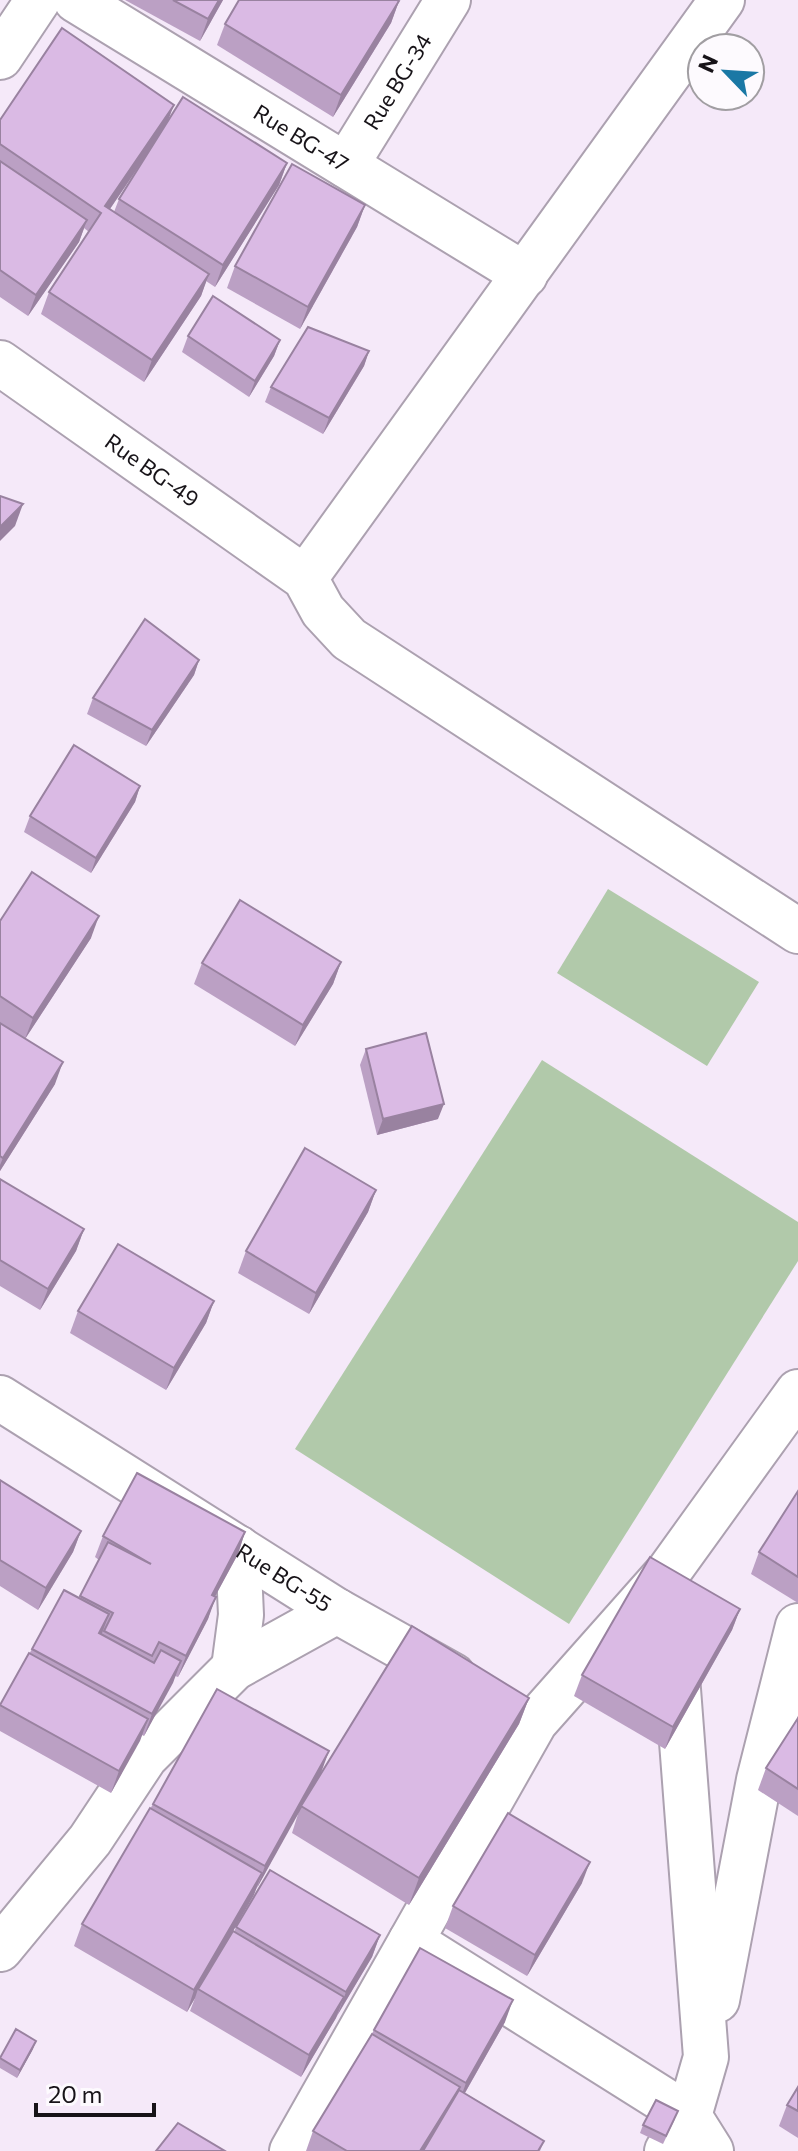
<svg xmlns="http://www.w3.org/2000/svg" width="798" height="2151" font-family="Commissioner,sans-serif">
	<rect width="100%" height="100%" fill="#f5e9f9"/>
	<!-- green -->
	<g fill="#b1c9aa">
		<polygon points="608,889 759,982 707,1066 557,973"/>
		<polygon points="542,1060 798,1222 798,1261 569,1624 295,1449"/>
	</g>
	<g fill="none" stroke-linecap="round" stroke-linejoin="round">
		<!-- minor casing -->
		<g stroke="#aca1b0" stroke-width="48">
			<g id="minor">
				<path id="s1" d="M76,0L525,275"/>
				<polyline points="0,57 38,0"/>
				<path id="s2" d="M346,165L448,0"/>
				<path id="s3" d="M0,363L305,578L323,611L349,639L798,931"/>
				<polyline points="305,578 722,0"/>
				<path id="s4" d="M0,1398L337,1611L453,1676"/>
				<polyline points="234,1668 241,1615 238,1548"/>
				<polyline points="411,1941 689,2116 711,2151"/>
				<polyline points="0,1949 90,1840 145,1757 234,1668 337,1611"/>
				<polyline points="717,2000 759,1780 798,1626"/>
				<polyline points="292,2151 535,1722 669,1571 798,1392"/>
				<polyline points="667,2151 689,2116 706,2057 676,1663"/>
			</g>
		</g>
		<!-- minor -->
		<use href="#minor" stroke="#fff" stroke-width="44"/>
	</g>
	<!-- wall -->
	<g fill="#bba0c4" fill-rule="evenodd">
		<polygon points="125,0 223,0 200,41"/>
		<polygon points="399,1 391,23 333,117 217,45 225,24"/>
		<path d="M169,119L287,163L279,185L215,287L206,281L201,296L144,382L41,314L49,292L89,232L84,228L79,242L28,316L0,297V120ZM140,165L119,199L114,212L110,209Z"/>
		<polygon points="365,205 357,227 300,329 227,288 235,266"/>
		<polygon points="188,336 280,340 274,356 249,397 182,352"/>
		<polygon points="369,351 364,366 323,434 265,402 271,387"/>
		<polygon points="199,660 194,675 146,746 87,714 93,698"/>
		<polygon points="140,786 135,802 91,873 24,832 30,816"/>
		<polygon points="0,921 91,938 25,1039 55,1084 0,1171"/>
		<polygon points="341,962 333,984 295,1046 194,984 202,963"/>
		<polygon points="366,1049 438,1119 377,1135 360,1065"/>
		<polygon points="0,1179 84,1229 76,1251 40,1310 0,1286"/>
		<polygon points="376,1190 368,1212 309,1314 238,1273 246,1251"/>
		<polygon points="214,1301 206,1323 166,1390 70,1333 78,1311"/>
		<polygon points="0,1480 81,1531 73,1552 38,1610 0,1586"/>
		<polygon points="798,1491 798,1603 751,1574 759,1552"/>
		<polygon points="245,1532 238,1554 215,1596 208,1619 178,1677 175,1676 144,1736 142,1735 111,1793 0,1731 0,1705 32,1649 80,1598 99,1560 95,1557 103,1536"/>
		<polygon points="740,1609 732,1630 665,1749 574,1696 582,1675"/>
		<polygon points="529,1698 519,1724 409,1905 292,1833 299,1811 233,1931 234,1932 236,1927 380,1935 372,1957 301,2077 190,2011 195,1998 187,2012 74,1946 82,1924 153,1804 321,1773 312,1788"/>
		<polygon points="798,1718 798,1816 758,1790 766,1768"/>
		<polygon points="582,1883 527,1976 445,1928 453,1906"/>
		<polygon points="505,2022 465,2093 544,2141 540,2151 306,2151 313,2131 374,2030"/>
		<polygon points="33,2049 17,2078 0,2068 0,2057"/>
		<polygon points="798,2087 798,2138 779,2126 787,2105"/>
		<polygon points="675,2119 663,2144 640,2133 643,2125"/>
	</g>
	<!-- shaded-wall -->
	<g fill="#9982a0">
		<polygon points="219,0 223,0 200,41 208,19"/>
		<polygon points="399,1 391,23 333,117 341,95"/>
		<polygon points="174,105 166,126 97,228 105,206"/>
		<polygon points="287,163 279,185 215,287 223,265"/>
		<polygon points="365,205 357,227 300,329 308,307"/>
		<polygon points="87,220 79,242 28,316 36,295"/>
		<polygon points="209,274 201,296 144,382 152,360"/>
		<polygon points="280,340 274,356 249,397 255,381"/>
		<polygon points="369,351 364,366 323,434 329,418"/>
		<polygon points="23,504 15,526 0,541 0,527"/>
		<polygon points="199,660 194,675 146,746 152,730"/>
		<polygon points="140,786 135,802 91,873 96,858"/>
		<polygon points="99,916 91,938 25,1039 33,1018"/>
		<polygon points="341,962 333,984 295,1046 303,1025"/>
		<polygon points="63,1062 55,1084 0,1171 0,1165 3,1158"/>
		<polygon points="444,1104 438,1119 377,1135 383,1119"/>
		<polygon points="376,1190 368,1212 309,1314 316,1293"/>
		<polygon points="84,1229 76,1251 40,1310 48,1289"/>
		<polygon points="214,1301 206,1323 166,1390 174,1368"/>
		<polygon points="81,1531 73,1552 38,1610 46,1588"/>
		<polygon points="245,1532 238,1554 204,1617 212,1595"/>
		<polygon points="216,1597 208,1619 178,1677 186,1656"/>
		<polygon points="740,1609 732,1630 665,1749 673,1727"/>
		<polygon points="109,1614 101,1636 99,1633"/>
		<polygon points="181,1661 173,1683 144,1736 152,1714"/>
		<polygon points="529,1698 519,1724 409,1905 419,1878"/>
		<polygon points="148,1719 140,1741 111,1793 119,1771"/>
		<polygon points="329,1751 321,1773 257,1888 265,1866"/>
		<polygon points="590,1862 582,1883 527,1976 535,1955"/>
		<polygon points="262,1873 254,1895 199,1990 198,1989 195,1998 187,2012 194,1990"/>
		<polygon points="380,1935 372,1957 338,2014 346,1992"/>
		<polygon points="344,1997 336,2018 301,2077 309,2055"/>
		<polygon points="513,2000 505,2022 458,2105 466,2083"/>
		<polygon points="36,2041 33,2049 17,2078 20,2070"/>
		<polygon points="460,2087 452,2108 426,2151 420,2151"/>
	</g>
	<!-- building -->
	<g fill="#dabae4" stroke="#9982a0" stroke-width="2">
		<polygon points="173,0 219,0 208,19"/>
		<polygon points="239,0 397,0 399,1 341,95 225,24"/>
		<polygon points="62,28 174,105 105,206 209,274 152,360 49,292 101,213 0,144 0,120"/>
		<polygon points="183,97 287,163 223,265 119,199"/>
		<polygon points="0,161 87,220 36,295 0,270"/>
		<polygon points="292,164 365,205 308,307 235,266"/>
		<polygon points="213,296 280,340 255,381 188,336"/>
		<polygon points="308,327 369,351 329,418 271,387"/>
		<polygon points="0,496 23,504 0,527"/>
		<polygon points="145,619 199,660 152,730 93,698"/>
		<polygon points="74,745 140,786 96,858 30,816"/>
		<polygon points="32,872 99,916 33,1018 0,996 0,921"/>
		<polygon points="240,900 341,962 303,1025 202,963"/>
		<polygon points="0,1023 63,1062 3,1158 0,1156"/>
		<polygon points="426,1033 444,1104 383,1119 366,1049"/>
		<polygon points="305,1148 376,1190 316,1293 246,1251"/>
		<polygon points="0,1179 84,1229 48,1289 0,1260"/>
		<polygon points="118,1244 214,1301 174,1368 78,1311"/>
		<polygon points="137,1473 245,1532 212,1595 216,1597 186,1656 159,1642 152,1656 104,1631 113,1613 80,1596 108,1542 151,1564 103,1536"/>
		<polygon points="0,1480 81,1531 46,1588 0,1560"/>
		<polygon points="798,1491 798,1577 759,1552"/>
		<polygon points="650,1557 740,1609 673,1727 582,1675"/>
		<polygon points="64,1590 109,1614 99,1633 154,1663 161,1650 181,1661 152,1714 32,1649"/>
		<polygon points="412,1626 529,1698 419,1878 301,1806"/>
		<polygon points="29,1653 148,1719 119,1771 0,1705"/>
		<polygon points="217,1689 329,1751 265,1866 153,1804"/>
		<polygon points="798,1718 798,1789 766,1768"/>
		<polygon points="150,1808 262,1873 194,1990 82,1924"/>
		<polygon points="508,1813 590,1862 535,1955 453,1906"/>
		<polygon points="270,1870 380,1935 346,1992 236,1927"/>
		<polygon points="233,1931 344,1997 309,2055 198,1989"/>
		<polygon points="420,1948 513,2000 466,2083 374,2030"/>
		<polygon points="16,2029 36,2041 20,2070 0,2058"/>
		<polygon points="372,2034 460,2087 420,2151 347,2151 313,2131"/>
		<polygon points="798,2087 798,2111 787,2105"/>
		<polygon points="459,2090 544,2141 538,2151 423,2151"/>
		<polygon points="656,2100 678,2111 666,2136 643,2125"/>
		<polygon points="178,2123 225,2151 156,2151"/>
	</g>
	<g text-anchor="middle" stroke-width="6" stroke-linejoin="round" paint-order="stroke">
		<!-- street labels -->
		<g font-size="22" fill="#171318" stroke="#fdfafe">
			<text dy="8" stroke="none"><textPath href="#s2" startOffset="98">Rue BG-34</textPath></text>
			<text dy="8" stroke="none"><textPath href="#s1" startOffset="264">Rue BG-47</textPath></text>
			<text dy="8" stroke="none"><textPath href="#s3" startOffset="186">Rue BG-49</textPath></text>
			<text dy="8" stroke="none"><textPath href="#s4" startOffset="336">Rue BG-55</textPath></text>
		</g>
	</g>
	<!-- north arrow -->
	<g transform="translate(726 72) rotate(295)"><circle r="38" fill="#fdfafe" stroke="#a19ea2" stroke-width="2"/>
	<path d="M0-6L14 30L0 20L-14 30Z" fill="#1a78a5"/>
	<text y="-12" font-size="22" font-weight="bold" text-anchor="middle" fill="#171318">N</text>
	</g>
	<!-- scale -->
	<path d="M36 2103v12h118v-12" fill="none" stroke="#171318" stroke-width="4"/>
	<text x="48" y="2103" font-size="24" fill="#171318" stroke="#fdfafe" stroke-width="6" paint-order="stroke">20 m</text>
</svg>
